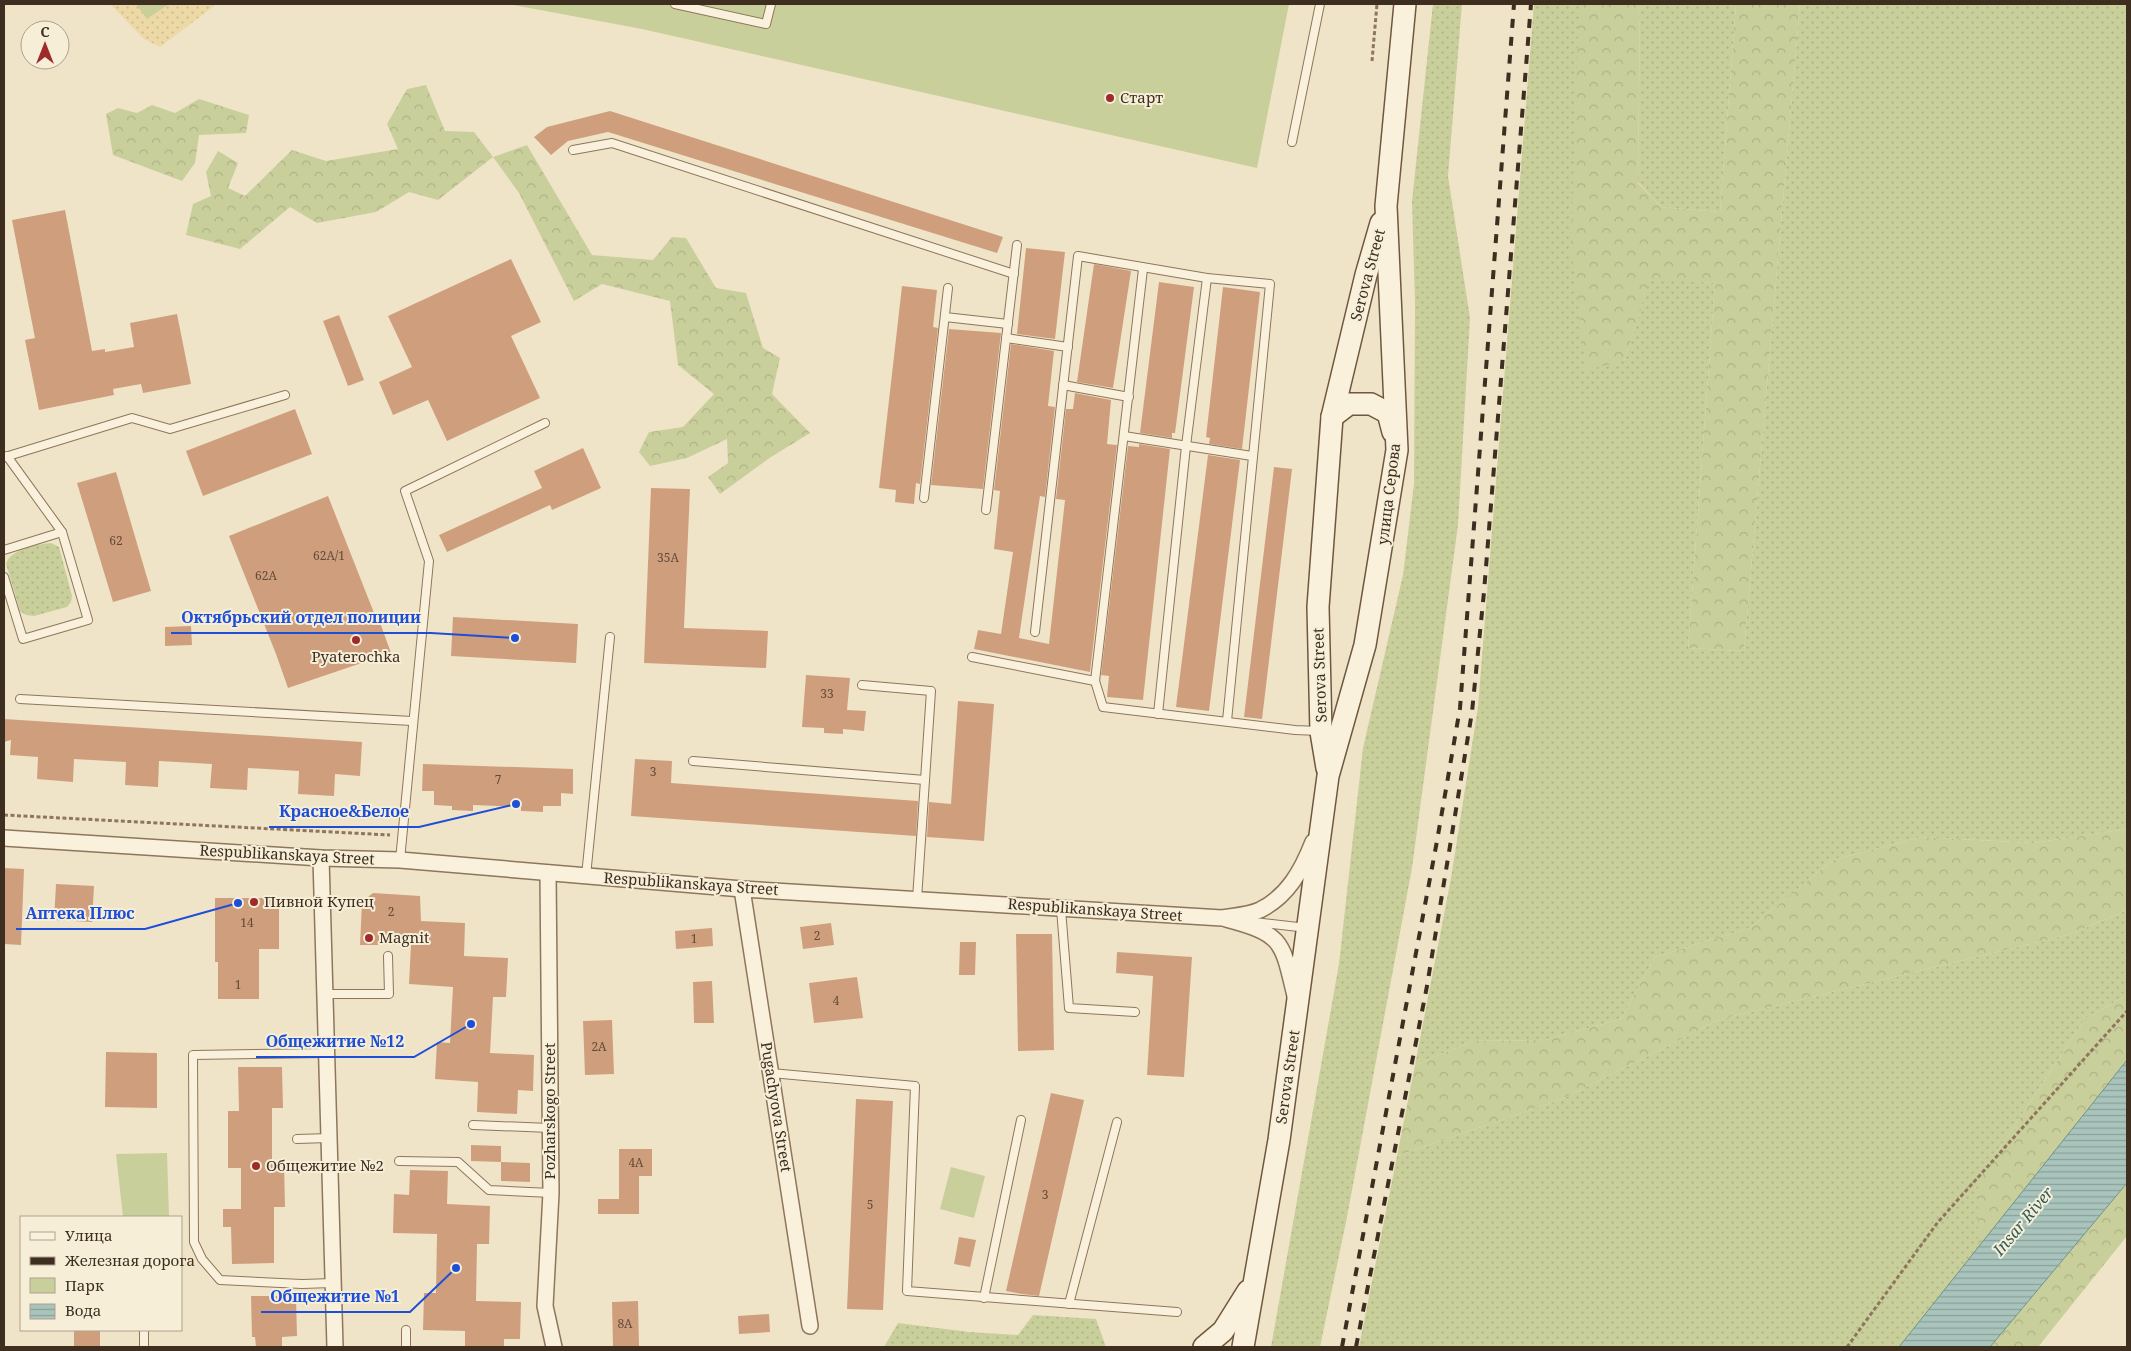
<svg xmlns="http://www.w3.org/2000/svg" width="2131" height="1351" font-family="'Noto Serif',serif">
	<defs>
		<pattern id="grass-dots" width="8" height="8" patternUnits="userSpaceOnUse" patternTransform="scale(1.25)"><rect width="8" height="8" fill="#c9cf9b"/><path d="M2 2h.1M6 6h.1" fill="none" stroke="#aeb285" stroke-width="1.8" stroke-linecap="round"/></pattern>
		<pattern id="forest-crowns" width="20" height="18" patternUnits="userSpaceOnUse" patternTransform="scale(1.25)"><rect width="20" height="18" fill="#c9cf9b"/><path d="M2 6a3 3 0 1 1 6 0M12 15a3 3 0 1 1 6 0" fill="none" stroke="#aeb285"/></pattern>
		<pattern id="sand-dots" width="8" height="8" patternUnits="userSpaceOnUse" patternTransform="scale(1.25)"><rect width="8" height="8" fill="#ecd9a5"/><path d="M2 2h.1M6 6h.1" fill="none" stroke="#cbbb8e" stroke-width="1.8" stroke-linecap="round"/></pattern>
		<pattern id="water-rules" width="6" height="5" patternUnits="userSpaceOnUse" patternTransform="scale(1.25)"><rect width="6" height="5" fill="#a9c4bc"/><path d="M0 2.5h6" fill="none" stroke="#8ba098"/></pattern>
	</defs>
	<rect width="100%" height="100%" fill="#f0e4c8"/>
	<!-- grass -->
	<g fill="url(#grass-dots)">
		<polygon points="1433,4 1462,4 1448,176 1470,318 1458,525 1412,868 1347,1217 1320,1347 1271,1347 1339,964 1363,748 1403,575 1414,484 1415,304 1412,201"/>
		<polygon points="1534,4 1579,4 1579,54 1624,361 1650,278 1715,283 1688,648 1744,651 1800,4 2127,4 2127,829 2033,843 1921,837 1833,860 1750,928 1655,957 1621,1019 1546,1040 1473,1041 1415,1065 1451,878 1478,707"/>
		<polygon points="1640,4 1736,4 1720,212 1661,207 1638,182"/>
		<path d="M51,543L59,547L72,596L71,602L67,607L34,616L26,615L20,611L6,564C10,549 38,544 51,543Z"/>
		<polygon points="2127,910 2127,995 2085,1019 1978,1181 1978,1249 1899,1347 1359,1347 1397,1156 1562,1099 1721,1019 2071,934"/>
		<polygon points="1033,1315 1096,1319 1106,1347 884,1347 898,1323 969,1332 1018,1335"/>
	</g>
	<!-- forest -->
	<g fill="url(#forest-crowns)">
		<polygon points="1579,4 1640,4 1638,183 1661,207 1720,212 1736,4 1800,4 1744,651 1688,648 1715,283 1650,279 1624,361 1586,370 1571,248"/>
		<polygon points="426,85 445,131 474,132 493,157 527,145 592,255 653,260 672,237 686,238 716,288 746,293 763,348 780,358 772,394 810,433 771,457 720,494 708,477 728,463 727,439 687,458 650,466 639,452 649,432 683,427 714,394 678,365 670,301 602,284 574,301 519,193 493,157 438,200 409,192 376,212 317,223 290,207 240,249 186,235 193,204 211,196 206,172 218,151 238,163 228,188 245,196 292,150 326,161 398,149 387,124 407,89"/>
		<polygon points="199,99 249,115 246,133 199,135 195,163 182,181 113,155 106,114 118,108 137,113 152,105 175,113"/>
		<polygon points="2127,829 2127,910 2071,934 1721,1019 1562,1099 1397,1156 1415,1065 1473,1041 1546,1040 1621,1019 1655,957 1750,928 1833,860 1921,837 2033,843"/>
		<polygon points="2127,995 2127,1060 1978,1249 1978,1181 2085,1019"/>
		<polygon points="2127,1183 2127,1236 2038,1347 1990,1347"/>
	</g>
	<!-- sand -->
	<polygon fill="url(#sand-dots)" points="110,4 217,4 160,47 144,39"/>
	<!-- park -->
	<g fill="#c9cf9b">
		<polygon points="136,4 169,4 147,19"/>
		<polygon points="508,4 1289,4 1257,168 642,29"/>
		<polygon points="167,1153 169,1217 123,1217 116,1154"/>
		<polygon points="951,1167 985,1176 974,1218 940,1209"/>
	</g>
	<!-- water -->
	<polygon fill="url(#water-rules)" stroke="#6f938a" points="2127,1060 2127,1183 1990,1347 1899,1347"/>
	<!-- building -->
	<g fill="#cf9f7d">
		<polygon points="610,111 1003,237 997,253 608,132 568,141 551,155 534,137 547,127"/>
		<polygon points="65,210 92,351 105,349 105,352 134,347 130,323 177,314 191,384 143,393 141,384 113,389 114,395 39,410 25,340 35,338 12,220"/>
		<polygon points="1026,248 1065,252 1055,339 1017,334"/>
		<polygon points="511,259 541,322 511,336 540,398 447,441 428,400 393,415 379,382 412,367 388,316"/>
		<polygon points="1094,264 1131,271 1113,388 1077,382"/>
		<polygon points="1159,282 1194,287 1175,433 1172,433 1172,438 1140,433"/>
		<polygon points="902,286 937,290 933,327 938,328 920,484 916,483 914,504 895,502 896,490 879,488"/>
		<polygon points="1223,287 1260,292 1242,449 1209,444 1210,438 1206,437"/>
		<polygon points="339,315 364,380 348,386 323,321"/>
		<polygon points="949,329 1001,333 983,489 931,485"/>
		<polygon points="1011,344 1054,351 1048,406 1055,407 1045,497 1040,496 1019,638 1049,644 1065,500 1056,499 1066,409 1073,409 1075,393 1111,400 1107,444 1117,445 1090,672 974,649 978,630 1001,634 1013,552 994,549 1000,491 994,490"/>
		<polygon points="295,409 312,454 203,496 186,451"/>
		<polygon points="1139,444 1170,449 1143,700 1107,697 1109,676 1101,675 1128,446 1139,447"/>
		<polygon points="583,448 601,488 552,510 550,505 447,552 439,535 542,488 534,471"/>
		<polygon points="1208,455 1240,460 1209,711 1176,707"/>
		<polygon points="1274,467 1292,469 1262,719 1244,717"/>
		<polygon points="116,472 151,591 113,602 77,483"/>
		<polygon points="651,488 690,489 684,628 768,631 766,668 644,663"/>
		<polygon points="328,496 376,618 378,617 391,653 288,688 276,654 229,536"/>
		<polygon points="453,617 578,624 576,663 451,656"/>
		<polygon points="191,626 192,645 165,646 165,627"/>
		<polygon points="806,675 850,678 847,710 866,711 864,731 843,729 843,734 824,733 824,728 802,727"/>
		<polygon points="958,701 994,704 984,841 927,837 929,802 951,804"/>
		<polygon points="4,719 362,742 360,776 335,774 334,796 298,794 299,771 248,768 247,790 210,788 212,764 159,761 158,787 125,785 126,762 74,759 73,782 37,779 38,757 10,755 11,740 4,742"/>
		<polygon points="635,759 672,761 671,783 918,801 916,836 631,816"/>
		<polygon points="423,764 573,769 573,794 561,793 561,806 543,806 543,812 521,811 521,807 473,805 473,811 452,810 452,806 434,805 434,791 422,791"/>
		<polygon points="4,868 24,869 21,945 4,944"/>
		<polygon points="56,884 94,886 92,922 54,920"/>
		<polygon points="373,893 420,896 421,921 465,923 464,956 508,958 506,997 493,997 490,1053 534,1055 533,1091 518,1090 517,1114 477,1112 478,1082 435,1079 437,1042 450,1043 453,987 409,984 411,945 360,945 362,902"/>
		<polygon points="215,898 279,898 279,949 259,949 259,999 218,999 218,962 215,962"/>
		<polygon points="831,923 834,945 803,949 800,927"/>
		<polygon points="712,928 713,946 676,949 675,931"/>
		<polygon points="1016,934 1052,934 1054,1050 1018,1051"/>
		<polygon points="960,942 976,942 975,975 959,975"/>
		<polygon points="1117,952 1192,957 1184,1077 1147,1075 1153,976 1116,973"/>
		<polygon points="857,977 863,1018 814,1023 809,983"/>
		<polygon points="712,981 714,1023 694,1023 693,982"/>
		<polygon points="612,1020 614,1074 585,1075 583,1021"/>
		<polygon points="106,1052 157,1053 157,1108 105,1107"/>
		<polygon points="238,1067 282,1067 283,1108 272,1108 272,1164 284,1164 285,1207 274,1207 274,1263 232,1264 231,1227 223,1227 223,1209 241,1209 241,1168 228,1168 228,1111 239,1111"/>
		<polygon points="1051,1093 1084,1100 1039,1296 1022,1294 1006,1291"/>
		<polygon points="856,1099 893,1101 883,1310 847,1309"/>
		<polygon points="471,1145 501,1146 501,1162 471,1161"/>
		<polygon points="619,1149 652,1149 652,1176 639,1176 639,1214 598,1214 598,1199 619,1199"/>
		<polygon points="501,1162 530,1163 530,1182 501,1181"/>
		<polygon points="410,1170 448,1171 447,1204 490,1206 489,1244 477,1244 476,1301 521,1302 520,1339 504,1339 504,1347 465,1347 465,1331 423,1330 424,1293 436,1293 437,1234 393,1233 394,1194 409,1195"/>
		<polygon points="959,1237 976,1240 970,1267 954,1264"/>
		<polygon points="251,1296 296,1296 297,1336 282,1337 282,1347 256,1347 255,1337 252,1337"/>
		<polygon points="638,1301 639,1347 613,1347 612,1302"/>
		<polygon points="769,1314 770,1332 739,1334 738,1316"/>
		<rect x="74" y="1330" width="26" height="17"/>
	</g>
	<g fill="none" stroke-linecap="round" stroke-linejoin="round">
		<!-- lane casing -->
		<g stroke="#8d765c" stroke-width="10">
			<g id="lane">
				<polyline points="675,4 766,24 771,4"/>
				<polyline points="1292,142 1320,4"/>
				<polyline points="573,150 612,143 1014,274"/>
				<polyline points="945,317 1008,324"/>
				<polyline points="1006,338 1068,347"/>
				<polyline points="1063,385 1129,397"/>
				<polyline points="1124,436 1252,456"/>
				<polyline points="5,457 132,418 170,429 285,395"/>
				<polyline points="924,498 948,288"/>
				<polyline points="986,510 1017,245"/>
				<polyline points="4,550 62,532"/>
				<polyline points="4,577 23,639 88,620 62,532 7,456"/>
				<polyline points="1035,632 1078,256 1207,278 1270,284 1227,721"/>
				<polyline points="972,657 1095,681 1103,707 1295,730 1319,731"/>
				<polyline points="1095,681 1143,269"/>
				<polyline points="862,685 931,691 917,899"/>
				<polyline points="20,699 412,721"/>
				<polyline points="1158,714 1186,446 1207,278"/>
				<polyline points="693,761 925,780"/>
				<polyline points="400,860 429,561 405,491 545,423"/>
				<polyline points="586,876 610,637"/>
				<polyline points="1061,909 1069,1008 1135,1012"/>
				<polyline points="1254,922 1307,928"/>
				<polyline points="325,994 389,994 388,956"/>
				<polyline points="326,1053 193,1055 194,1242 202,1259 220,1280 302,1284 333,1283"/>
				<polyline points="771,1073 915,1086 907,1291 1177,1312"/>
				<polyline points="473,1125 550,1128"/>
				<polyline points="297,1139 329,1138"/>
				<polyline points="399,1161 458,1162 489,1190 551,1193"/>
				<polyline points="984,1298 1021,1120"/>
				<polyline points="1069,1304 1117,1122"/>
				<polyline points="406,1330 406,1347"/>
				<polyline points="144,1347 144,1330"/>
			</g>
		</g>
		<!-- street casing -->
		<g stroke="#8d765c" stroke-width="18">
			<g id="street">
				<path d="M4,838L321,858L400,860L742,889L1222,918C1234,916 1249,915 1260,910C1288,896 1302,870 1313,842"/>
				<polyline points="321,858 335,1347"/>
				<polyline points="548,873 551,1193 545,1306 554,1347"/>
				<polyline points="742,889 810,1326"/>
				<path d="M1226,919C1283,934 1282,941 1295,996"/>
			</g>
		</g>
		<!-- secondary casing -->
		<g stroke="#6f573f" stroke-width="24">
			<g id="secondary">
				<polyline points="1332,417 1349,404 1371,404 1388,413 1393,432"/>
				<polyline points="1327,768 1321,732 1318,607 1332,417 1366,275 1381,223"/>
				<polyline points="1204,1347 1223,1331 1248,1291"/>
				<polyline points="1243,1347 1279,1140 1328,776 1365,645 1397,450 1386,206 1405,4"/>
			</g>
		</g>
		<!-- path -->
		<g stroke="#8d765c" stroke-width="3" stroke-dasharray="4 2.5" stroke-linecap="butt">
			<polyline points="1372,61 1377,4"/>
			<polyline points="4,815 390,835"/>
			<polyline points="1847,1347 1938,1222 2127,1011"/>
		</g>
		<!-- lane -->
		<use href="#lane" stroke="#faf1dc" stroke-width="8"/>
		<!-- street -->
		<use href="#street" stroke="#faf1dc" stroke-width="15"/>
		<!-- secondary -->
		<use href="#secondary" stroke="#faf1dc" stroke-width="21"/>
		<!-- rail -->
		<g stroke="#3d2e20" stroke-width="4" stroke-dasharray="9 9" stroke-linecap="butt">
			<polyline points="1342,1347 1437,841 1460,708 1514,4"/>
			<polyline points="1356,1347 1427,986 1472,712 1484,592 1531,4"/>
		</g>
	</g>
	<!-- markers -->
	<g fill="#9e2a2b" stroke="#f7eed8" stroke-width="2">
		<circle cx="1110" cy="98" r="5"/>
		<circle cx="356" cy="640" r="5"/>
		<circle cx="254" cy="902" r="5"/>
		<circle cx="369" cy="938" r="5"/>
		<circle cx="256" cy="1166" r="5"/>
	</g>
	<g text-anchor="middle" stroke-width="4" stroke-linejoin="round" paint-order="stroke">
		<!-- number labels -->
		<g font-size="12" fill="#624a37">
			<text x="116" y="545">62</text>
			<text x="329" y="560">62А/1</text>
			<text x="668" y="562">35А</text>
			<text x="266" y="580">62А</text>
			<text x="827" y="698">33</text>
			<text x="653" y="776">3</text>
			<text x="498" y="784">7</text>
			<text x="391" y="916">2</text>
			<text x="247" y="927">14</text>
			<text x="817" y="940">2</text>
			<text x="694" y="943">1</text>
			<text x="238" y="989">1</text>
			<text x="836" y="1005">4</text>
			<text x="599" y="1051">2А</text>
			<text x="636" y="1167">4А</text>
			<text x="1045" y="1199">3</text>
			<text x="870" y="1209">5</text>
			<text x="625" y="1328">8А</text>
		</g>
		<!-- poi labels -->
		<g font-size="15" fill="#3d2e20" stroke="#f7eed8" text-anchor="start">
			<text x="1120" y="103">Старт</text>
			<text x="356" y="662" text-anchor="middle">Pyaterochka</text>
			<text x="264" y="907">Пивной Купец</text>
			<text x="379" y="943">Magnit</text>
			<text x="266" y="1171">Общежитие №2</text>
		</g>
		<!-- street labels -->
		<g font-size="15" fill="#3d2e20" stroke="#f7eed8">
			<text transform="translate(1368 275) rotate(-75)" y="5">Serova Street</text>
			<text transform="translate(1389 494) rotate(-83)" y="5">улица Серова</text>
			<text transform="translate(1320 675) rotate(-92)" y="5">Serova Street</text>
			<text transform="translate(287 855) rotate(3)" y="5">Respublikanskaya Street</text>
			<text transform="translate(691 884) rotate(4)" y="5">Respublikanskaya Street</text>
			<text transform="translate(1095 910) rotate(4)" y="5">Respublikanskaya Street</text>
			<text transform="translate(1288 1077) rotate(-82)" y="5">Serova Street</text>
			<text transform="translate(776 1107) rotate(81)" y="5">Pugachyova Street</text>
			<text transform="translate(550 1111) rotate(-90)" y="5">Pozharskogo Street</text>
		</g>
		<!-- water labels -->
		<g font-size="16" font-style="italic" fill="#2f5d5a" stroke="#f7eed8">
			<text transform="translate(2023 1221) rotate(-50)" y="6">Insar River</text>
		</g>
	</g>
	<!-- callouts -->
	<path fill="none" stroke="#1d4ed8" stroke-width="2" d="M515 638L431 633H171M516 804L419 827H269M238 903L145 929H16M471 1024L414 1057H256M456 1268L410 1312H261"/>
	<g fill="#1d4ed8" stroke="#f7eed8" stroke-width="2">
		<circle cx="515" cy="638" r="5"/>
		<circle cx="516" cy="804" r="5"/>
		<circle cx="238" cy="903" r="5"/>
		<circle cx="471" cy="1024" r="5"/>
		<circle cx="456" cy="1268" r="5"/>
	</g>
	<g font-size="16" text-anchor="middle" font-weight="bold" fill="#1d4ed8" stroke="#f7eed8" stroke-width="4" stroke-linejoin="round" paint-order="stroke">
		<text x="301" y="623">Октябрьский отдел полиции</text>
		<text x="344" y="817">Красное&amp;Белое</text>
		<text x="80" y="919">Аптека Плюс</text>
		<text x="335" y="1047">Общежитие №12</text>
		<text x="335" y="1302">Общежитие №1</text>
	</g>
	<!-- border -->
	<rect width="2131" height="1351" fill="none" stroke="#3d2e20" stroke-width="10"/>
	<!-- legend -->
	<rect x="20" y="1216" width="162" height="115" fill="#f7eed8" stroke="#ada18e"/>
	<rect x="30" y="1232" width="25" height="8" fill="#faf1dc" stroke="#ada18e"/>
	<text x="65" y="1241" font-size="15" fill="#3d2e20">Улица</text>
	<rect x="30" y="1257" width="25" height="8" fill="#3d2e20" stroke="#ada18e"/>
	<text x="65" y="1266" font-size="15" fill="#3d2e20">Железная дорога</text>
	<rect x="30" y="1278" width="25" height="15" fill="#c9cf9b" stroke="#ada18e"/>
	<text x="65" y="1291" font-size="15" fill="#3d2e20">Парк</text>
	<rect x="30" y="1304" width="25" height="15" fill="url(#water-rules)" stroke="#ada18e"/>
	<text x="65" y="1316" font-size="15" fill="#3d2e20">Вода</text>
	<!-- north arrow -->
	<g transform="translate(45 45)"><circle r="24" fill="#f7eed8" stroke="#ada18e"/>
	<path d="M0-4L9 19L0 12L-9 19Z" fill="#9e2a2b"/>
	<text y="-8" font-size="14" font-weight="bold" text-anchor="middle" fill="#3d2e20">С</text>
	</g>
</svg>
